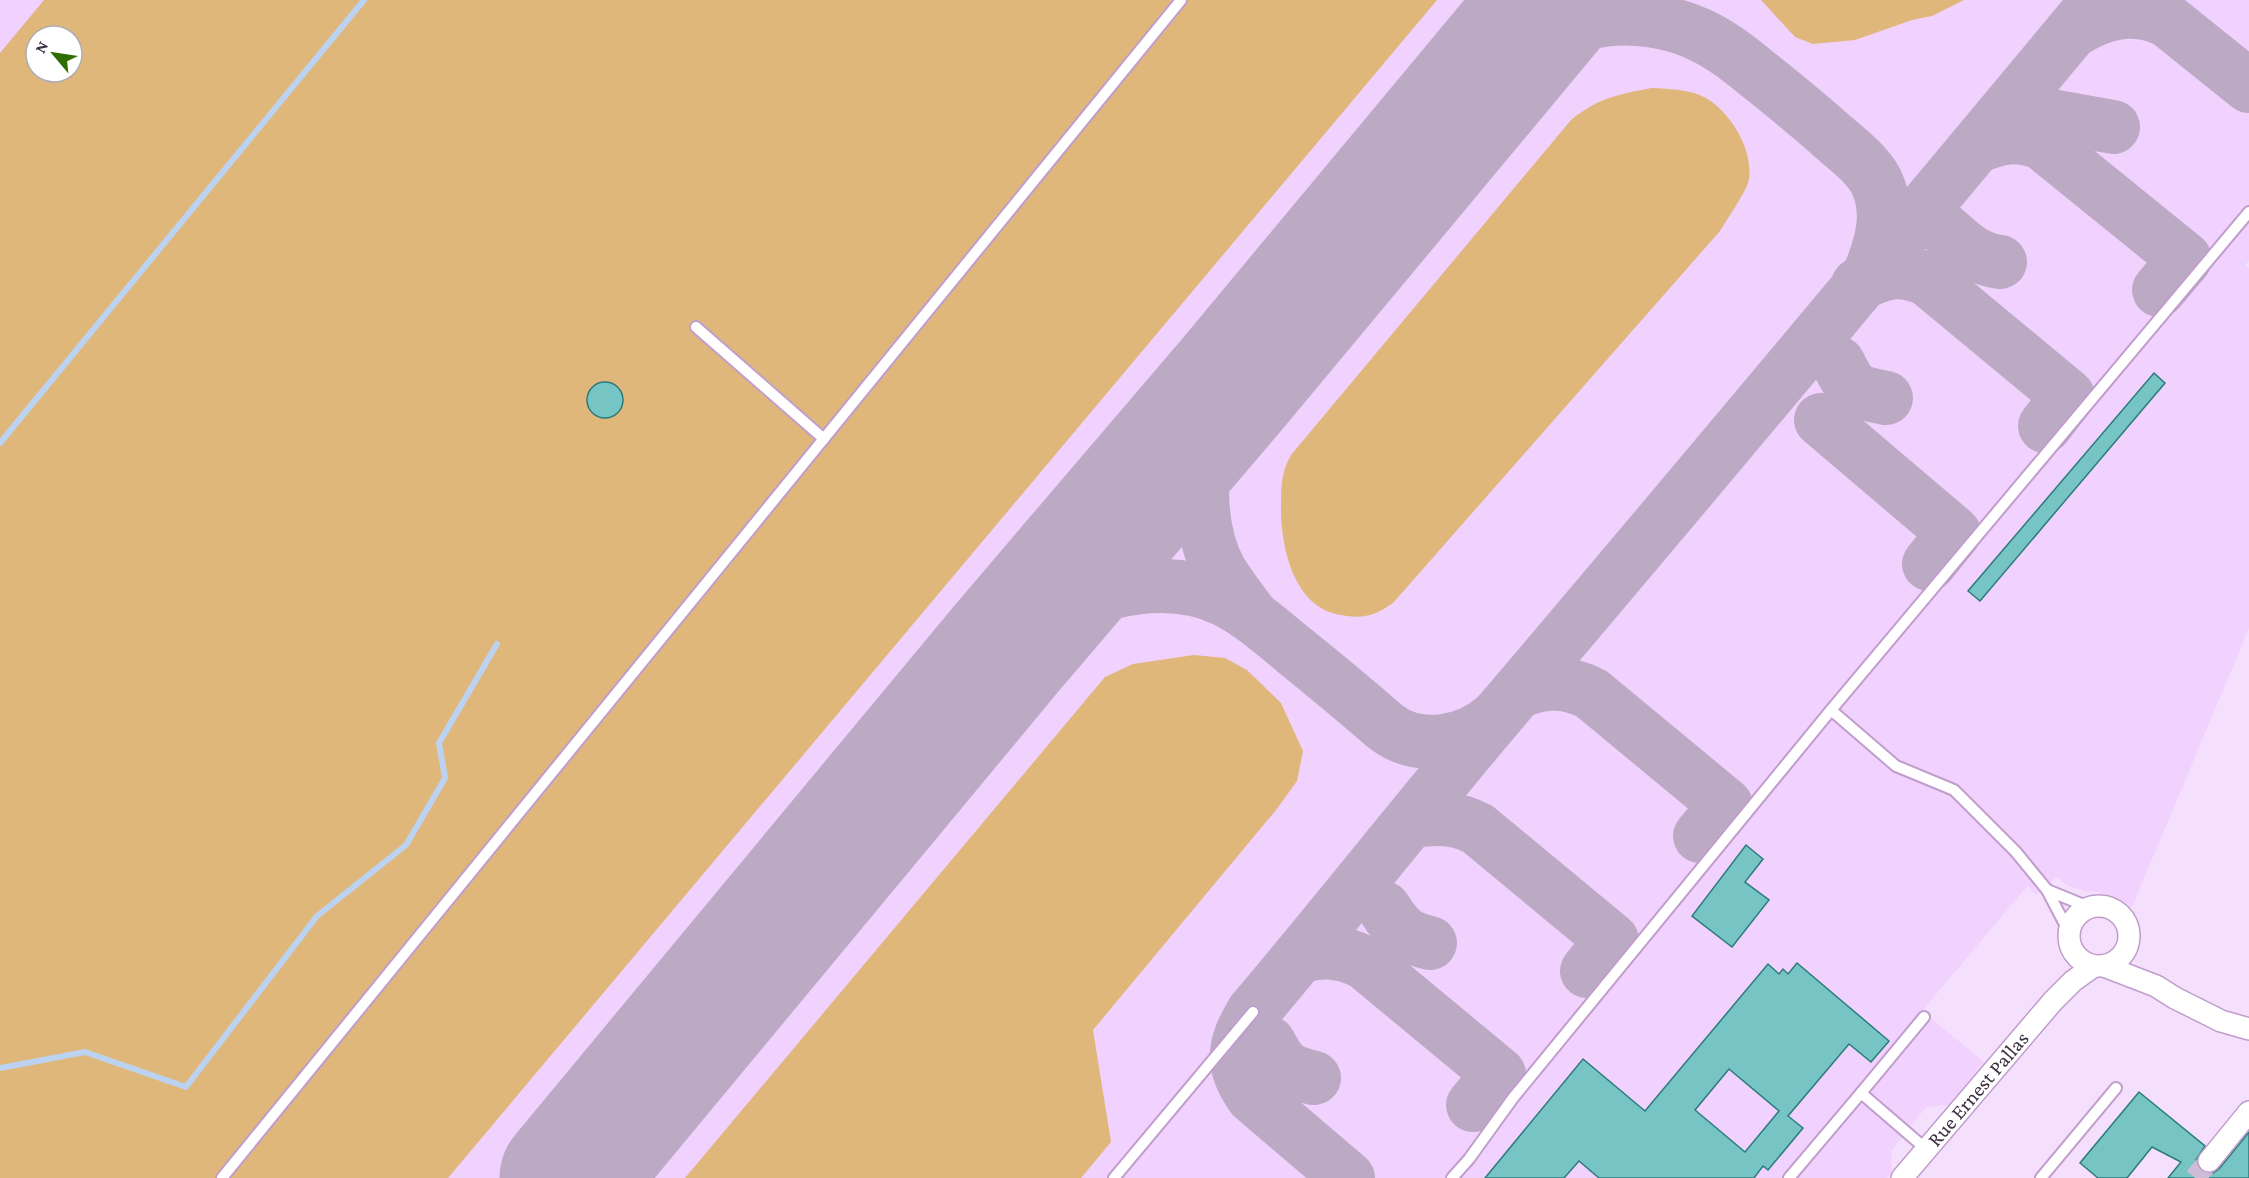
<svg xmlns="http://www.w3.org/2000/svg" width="2249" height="1178" font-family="'Crimson Pro',serif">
	<rect width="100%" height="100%" fill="#f4dffc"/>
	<!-- built -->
	<path fill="#f1d1fd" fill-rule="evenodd" d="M0,0H2249V260L2245,265L2249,268V628L2132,907L2117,897L2099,892L2084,891L2069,886L2056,877L2036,895L2028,885L1922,1011L1984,1062L1949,1105L1926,1107L1891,1151L1892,1172L1887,1178H0ZM36,36H72V72H36Z"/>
	<!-- green -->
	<g fill="#dfb77b" fill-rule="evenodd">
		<path d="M44,0H1437L448,1178H0V53ZM36,36H72V72H36Z"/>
		<polygon points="1761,0 1964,0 1932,16 1912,20 1855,40 1813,44 1795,37"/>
		<path d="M1652,88C1669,89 1690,89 1706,98C1731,113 1753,149 1749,179C1748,189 1726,221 1720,231L1393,603C1374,616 1364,619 1341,615C1294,608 1281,548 1281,508C1281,489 1281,472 1291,455L1571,120C1598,98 1619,94 1652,88Z"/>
		<polygon points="1194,655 1225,658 1247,670 1281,703 1303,751 1297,781 1276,810 1093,1030 1111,1142 1081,1178 685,1178 1105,677 1133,664"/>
	</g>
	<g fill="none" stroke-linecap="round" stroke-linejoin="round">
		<!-- stream -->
		<g stroke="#bcd2f1" stroke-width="6">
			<polyline points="0,443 364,0"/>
			<polyline points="0,1068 85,1052 186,1087 317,916 406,845 445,778 439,743 497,644"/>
		</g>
		<!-- taxiway -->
		<g stroke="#bcaac4" stroke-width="54">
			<path d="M2073,31C2103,12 2135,4 2168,21L2249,86"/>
			<path d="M1500,62C1544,37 1585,15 1637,19C1656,20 1681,26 1698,34C1725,46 1746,65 1769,83C1790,100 1811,117 1832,136C1847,149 1866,163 1876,181C1891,212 1882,243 1870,273"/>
			<polyline points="2046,115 2113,127"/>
			<path d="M1976,147C2001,136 2016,134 2042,143L2185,259L2159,290"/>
			<path d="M1946,231C1965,248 1975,258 2000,262"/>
			<path d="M1858,285C1885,271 1898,268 1927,279L2068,396L2045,426"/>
			<path d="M1838,363C1853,392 1854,391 1886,398"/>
			<path d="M1234,382C1228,394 1220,406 1215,419C1197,462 1197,529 1220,571C1229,586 1241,601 1252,616"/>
			<polyline points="1821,420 1954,533 1929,564"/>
			<path d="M1006,649C1020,638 1033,624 1049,616C1102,589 1169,573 1225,600C1251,613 1273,633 1295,651C1326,676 1356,701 1386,727C1419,752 1466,743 1495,718"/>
			<path d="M1520,691C1545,681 1568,681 1592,694L1726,805L1700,836"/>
			<path d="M1412,821C1436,818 1456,817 1478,829L1612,940L1587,971"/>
			<path d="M1384,908C1398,930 1404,937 1430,943"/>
			<path d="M1300,957C1322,949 1344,952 1365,963L1499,1074L1473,1105"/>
			<path d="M1269,1043C1282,1068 1287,1071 1314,1078"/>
			<polyline points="577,1178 598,1141"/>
			<path d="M1348,1178L1253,1097C1229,1064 1234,1044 1253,1012C1336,914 1415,813 1498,715C1700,478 1899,239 2098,0"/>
		</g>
		<!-- runway -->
		<polyline stroke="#bcaac4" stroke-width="135" points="567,1178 1006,649 1234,382 1552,0"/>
	</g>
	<!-- building -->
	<g fill="#77c4c5" stroke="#2b7b7c" stroke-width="1.5" fill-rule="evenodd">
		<polygon points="2154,373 2165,383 1980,601 1968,591"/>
		<circle cx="605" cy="400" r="18"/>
		<polygon points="1746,845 1763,859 1745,882 1769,900 1732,947 1692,916"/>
		<path d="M1797,963L1889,1041L1871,1062L1849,1044L1788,1116L1803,1128L1768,1170L1763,1166L1754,1178H1599L1579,1161L1564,1178H1485L1583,1059L1645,1111L1768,964L1779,974L1783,969L1788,974ZM1729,1069L1779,1111L1745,1152L1695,1110Z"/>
		<polygon points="2139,1092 2205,1146 2196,1160 2197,1166 2206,1173 2213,1173 2219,1169 2249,1132 2249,1178 2168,1178 2181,1162 2152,1147 2127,1178 2098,1178 2080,1163"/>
	</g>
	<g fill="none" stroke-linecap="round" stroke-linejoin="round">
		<!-- street-tunnel -->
		<polyline stroke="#cfbcd7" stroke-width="21" stroke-dasharray="21 10" stroke-linecap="butt" points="2195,1178 2209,1161"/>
		<!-- lane casing -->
		<g stroke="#c09dcc" stroke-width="14">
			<g id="lane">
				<polyline points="696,327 824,439"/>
				<polyline points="1831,710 1896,766 1954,790 2016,852 2047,890"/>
				<polyline points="2070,934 2047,890 2091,908"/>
				<polyline points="1861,1093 1924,1017"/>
				<polyline points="222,1178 1181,0"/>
				<polyline points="1114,1178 1253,1012"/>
				<polyline points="1452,1178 1469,1159 1513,1098 1831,710 2249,212"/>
				<polyline points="1789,1178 1861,1093 1926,1149"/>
				<polyline points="2041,1178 2116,1088"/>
			</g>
		</g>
		<!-- street casing -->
		<g stroke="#c09dcc" stroke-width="24">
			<g id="street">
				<circle cx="2099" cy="936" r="30"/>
				<polyline points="2104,966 2156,986 2175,998 2221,1021 2249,1029"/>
				<polyline points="2209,1161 2249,1112"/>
				<path id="s1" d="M1902,1178L2053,1001L2073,981L2094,966"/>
			</g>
		</g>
		<!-- lane -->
		<use href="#lane" stroke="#fff" stroke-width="10"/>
		<!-- street -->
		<use href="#street" stroke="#fff" stroke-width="21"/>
	</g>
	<g text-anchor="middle" stroke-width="6" stroke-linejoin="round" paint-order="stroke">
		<!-- street labels -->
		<g font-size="21" fill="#3d2f42" stroke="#fff">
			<text dy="7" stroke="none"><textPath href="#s1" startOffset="117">Rue Ernest Pallas</textPath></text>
		</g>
	</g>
	<!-- north arrow -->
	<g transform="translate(54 54) rotate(299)"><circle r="28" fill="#ffffff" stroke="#b1acb3" stroke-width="1.5"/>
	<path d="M0-4.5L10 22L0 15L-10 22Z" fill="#2f6d00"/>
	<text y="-9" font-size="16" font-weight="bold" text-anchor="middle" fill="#3d2f42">N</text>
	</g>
</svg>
